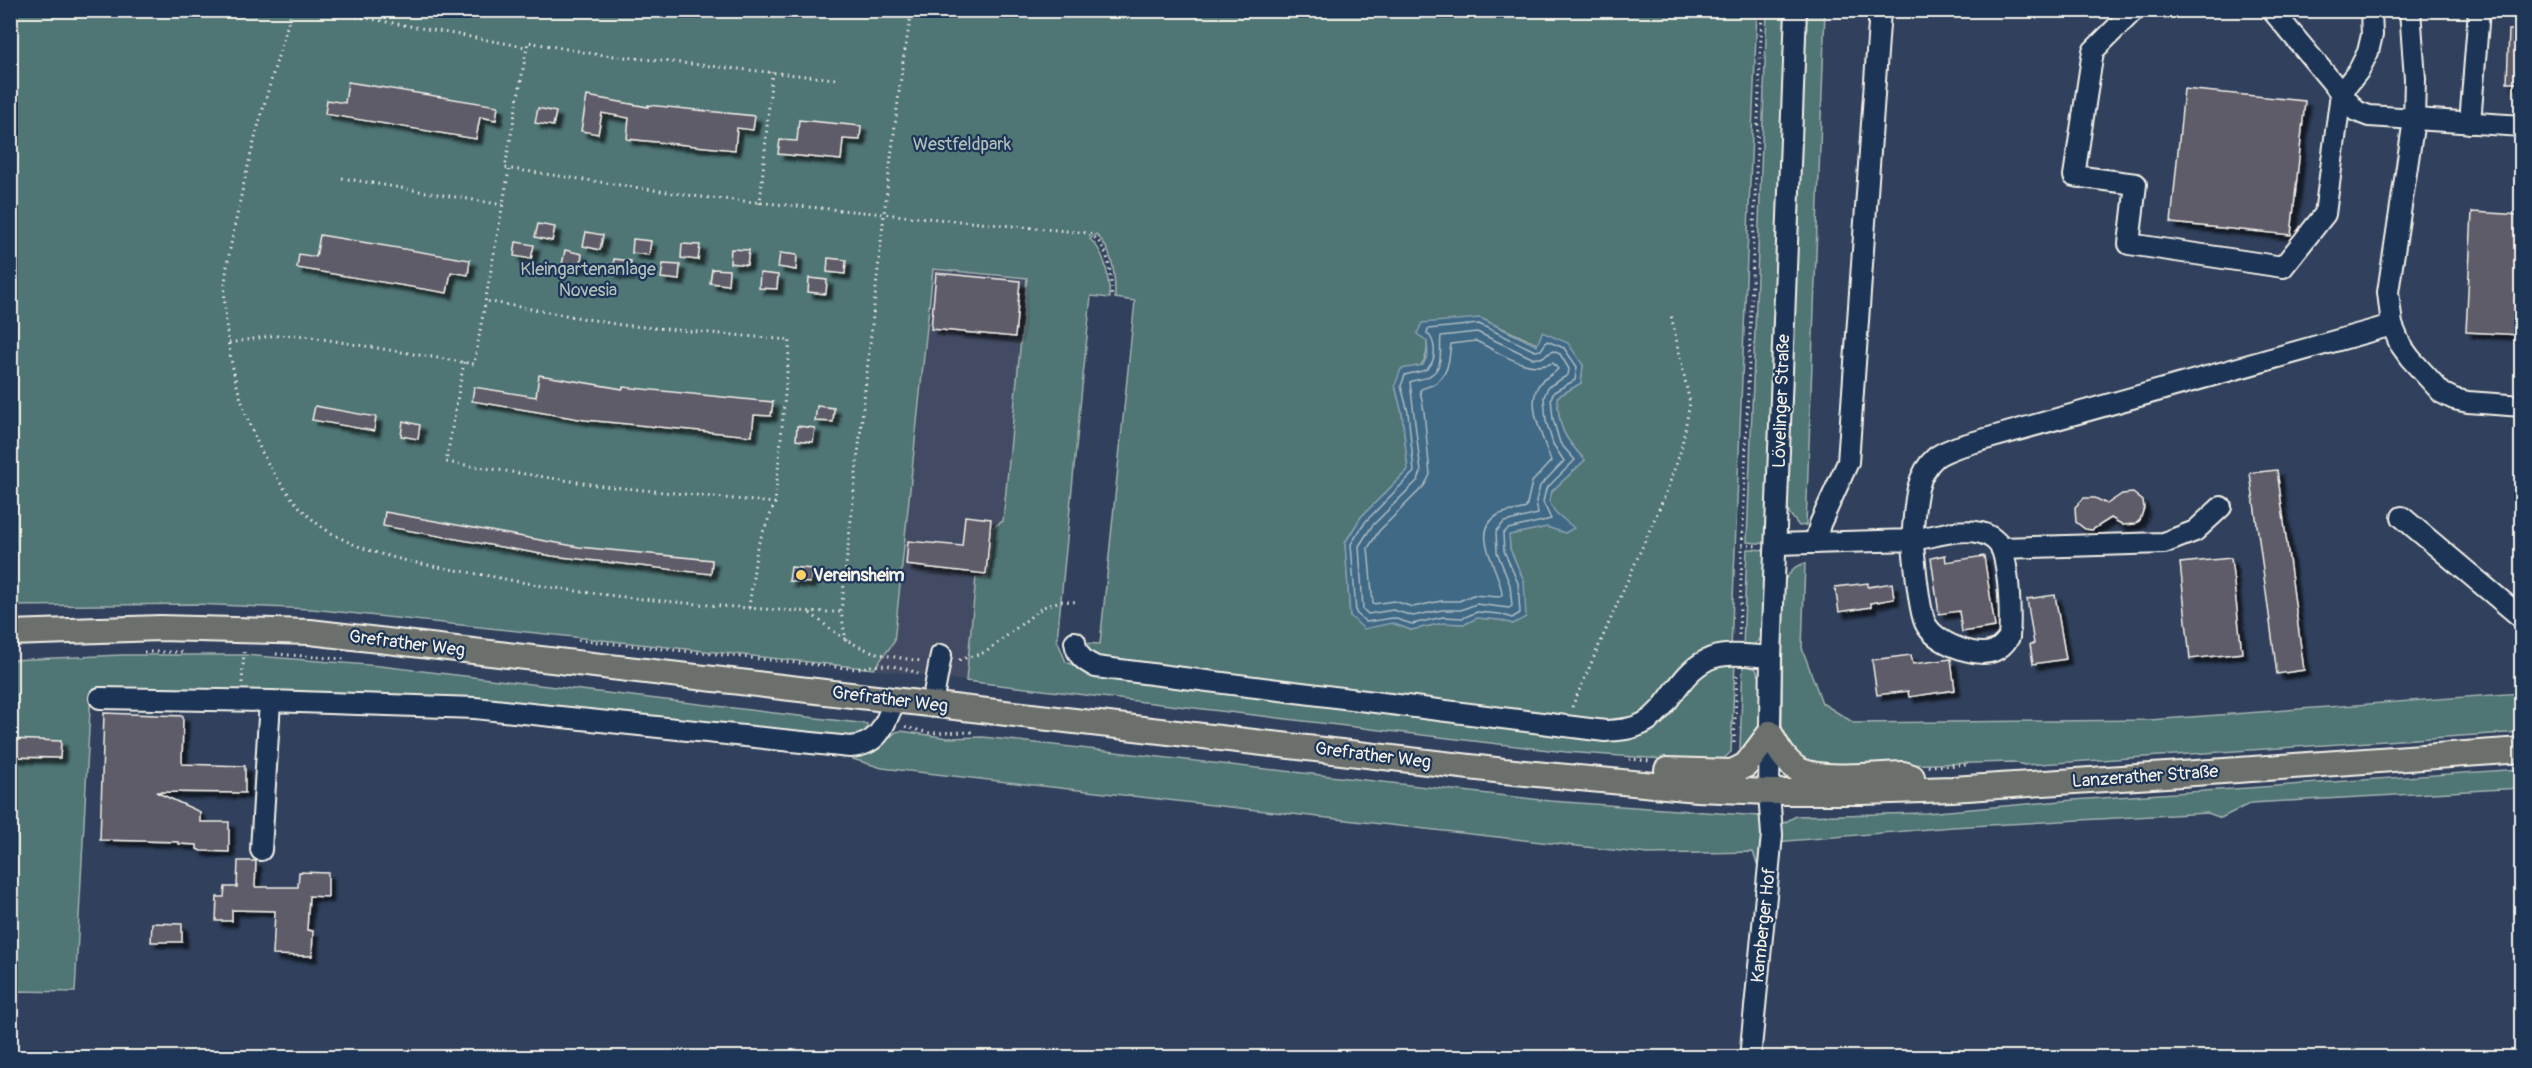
<svg xmlns="http://www.w3.org/2000/svg" width="2532" height="1068" font-family="Pangolin,sans-serif">
	<defs>
		<filter id="shadow"><feDropShadow dx="5.5" dy="5.5" stdDeviation="1.5" flood-color="#0009"/></filter>
	</defs>
	<rect width="100%" height="100%" fill="#31415d"/>
	<filter id="ink" filterUnits="userSpaceOnUse"><feTurbulence type="fractalNoise" baseFrequency=".0167" numOctaves="2"/><feDisplacementMap in="SourceGraphic" scale="12" xChannelSelector="R" yChannelSelector="G"/><feConvolveMatrix kernelMatrix="1 2 1 2 8 2 1 2 1" color-interpolation-filters="sRGB"/></filter>
	<g filter="url(#ink)">
		<!-- built -->
		<polygon fill="#434c64" points="932,269 1027,278 1003,522 993,527 988,578 976,577 966,681 874,669 894,642"/>
		<!-- green -->
		<g fill="#4f7475" stroke="#a2b2ae" stroke-width="1.5" fill-rule="evenodd">
			<path d="M10,11H1757L1731,648C1692,648 1679,668 1658,697C1652,704 1647,712 1639,717C1628,723 1615,722 1603,723L1096,658L1085,650L1084,643L1100,644L1135,301L1115,298C1115,274 1114,252 1096,234L1090,239C1107,254 1108,277 1110,298L1091,296L1057,640L1066,662L1096,674L1629,737C1655,714 1700,662 1735,662L1731,752L1719,763L1566,752L966,681L976,577L988,578L993,527L1003,521L1027,278L933,269L894,642L874,669L312,609L195,604L11,606ZM1480,318L1583,365L1581,383L1557,397C1559,429 1563,437 1585,460L1552,491L1549,502L1555,512L1573,528L1565,533L1547,527L1509,535L1510,549L1524,581L1513,624L1500,620L1477,618L1465,624L1443,623L1411,630L1392,623L1350,616L1345,543L1361,517L1408,470L1402,413L1395,385C1414,371 1429,367 1427,341Z"/>
			<polygon points="1767,11 1788,11 1768,544 1747,542"/>
			<polygon points="1805,11 1825,11 1806,525 1799,526 1789,513 1786,500"/>
			<path d="M1747,549L1768,550L1765,631C1760,641 1755,647 1743,647Z"/>
			<polygon points="1805,563 1802,648 1822,703 1854,723 2149,720 2521,693 2521,732 2024,765 2013,762 1816,767 1806,765 1782,736 1782,728 1783,582 1795,567"/>
			<polygon points="122,655 245,655 380,666 867,724 866,734 852,741 272,693 91,691 75,992 16,991 17,1024 14,1057 11,1057 10,660"/>
			<polygon points="1743,663 1756,669 1762,682 1759,734 1751,750 1740,749"/>
			<polygon points="901,731 948,738 983,737 1550,801 1760,816 1766,827 1762,878 1753,852 1648,854 882,768 840,755 876,750 896,732"/>
			<polygon points="2521,769 2521,788 2251,803 2221,818 2208,813 1952,827 1776,842 1782,824 1796,816 1926,813 2073,800"/>
		</g>
		<!-- water -->
		<path fill="#3f6986" stroke="#879fad" stroke-width="1.5" d="M1480,318L1537,346L1542,332L1568,343L1583,365L1581,383L1557,397C1559,429 1563,437 1585,460L1552,491L1549,501L1555,512L1574,528L1565,533L1547,527L1509,535L1510,549L1524,581L1526,617L1513,624L1500,620L1477,618L1465,624L1443,623L1411,630L1392,623L1364,629L1350,616L1345,543L1361,517L1408,470L1402,413L1395,385L1401,369L1423,365L1428,354L1427,341L1417,334L1422,323Z"/>
		<g fill="none" stroke-linecap="round" stroke-linejoin="round">
			<!-- shore -->
			<g stroke="#acbbc1" stroke-width="1.5">
				<path d="M1479,324L1535,351L1541,350L1547,341L1564,348L1577,367L1575,380L1554,392L1551,398L1553,419L1560,443L1575,460L1546,489L1543,502L1551,519L1508,529L1503,534L1504,551L1518,583L1520,613L1512,618L1500,614L1477,612L1463,618L1443,617L1412,624L1393,618L1366,622L1356,613L1351,544L1366,521L1414,472L1408,412L1401,386L1405,375C1411,372 1423,373 1428,368C1437,359 1436,341 1427,333L1428,329Z"/>
				<path d="M1477,332L1532,358H1541L1553,351L1560,354L1569,369L1568,375L1548,387L1544,397L1546,421L1553,444L1564,461L1540,486L1536,501L1538,514L1504,522L1496,532L1497,552L1510,585L1512,606L1509,608L1476,604L1461,610H1442L1413,616L1393,610L1368,614L1363,609L1359,546L1372,526L1418,480L1421,472L1410,382C1416,379 1423,380 1429,376C1445,368 1439,348 1441,336Z"/>
				<path d="M1476,341C1500,352 1527,374 1553,363L1558,369C1553,375 1545,377 1540,383C1524,404 1545,441 1551,461L1532,482L1526,508C1517,511 1506,511 1498,515C1468,533 1502,572 1502,595L1499,597L1473,595L1459,601H1441L1413,607L1394,601L1373,604L1368,548L1379,531L1424,486L1430,475L1424,411L1420,390C1424,387 1429,387 1434,384C1449,376 1449,358 1451,344Z"/>
			</g>
		</g>
		<!-- building -->
		<g fill="#5f5c6b" stroke="#f4f1e8" stroke-width="1.5" filter="url(#shadow)">
			<polygon points="2509,30 2522,30 2522,83 2507,83"/>
			<polygon points="348,82 498,106 496,120 480,117 476,139 325,114 327,100 345,103"/>
			<polygon points="2184,89 2305,101 2291,235 2171,223"/>
			<polygon points="587,96 648,107 648,105 755,116 753,130 737,128 735,150 627,139 629,118 602,113 598,134 581,131"/>
			<polygon points="538,108 556,112 553,126 535,123"/>
			<polygon points="799,120 861,126 860,140 843,139 841,160 778,154 780,140 797,141"/>
			<polygon points="2472,212 2522,215 2522,335 2466,332"/>
			<polygon points="538,224 555,227 552,241 535,237"/>
			<polygon points="586,232 603,235 600,250 583,246"/>
			<polygon points="320,235 470,260 468,275 451,272 447,293 297,268 299,254 316,257"/>
			<polygon points="633,239 651,241 649,255 632,253"/>
			<polygon points="516,242 534,245 531,259 514,256"/>
			<polygon points="682,244 700,245 698,260 681,258"/>
			<polygon points="731,249 749,250 747,265 730,263"/>
			<polygon points="565,250 582,254 580,268 562,265"/>
			<polygon points="780,253 797,255 796,270 778,267"/>
			<polygon points="828,258 846,260 845,274 827,272"/>
			<polygon points="614,259 631,261 629,275 612,273"/>
			<polygon points="663,264 680,265 679,280 661,278"/>
			<polygon points="712,269 729,270 728,285 710,283"/>
			<polygon points="760,273 778,275 777,289 759,288"/>
			<polygon points="936,273 1020,281 1015,337 931,329"/>
			<polygon points="809,278 827,280 826,294 808,292"/>
			<polygon points="539,375 623,389 623,387 773,402 771,416 754,415 752,436 585,420 472,401 474,387 536,397"/>
			<polygon points="315,406 376,417 374,431 312,420"/>
			<polygon points="817,406 834,408 833,422 815,421"/>
			<polygon points="403,421 420,425 418,439 401,436"/>
			<polygon points="797,426 815,428 813,442 796,440"/>
			<polygon points="2277,470 2304,670 2277,674 2250,473"/>
			<polygon points="2133,493 2143,501 2144,508 2140,520 2135,524 2123,525 2111,518 2092,530 2085,529 2076,522 2075,507 2084,498 2095,498 2107,504 2122,494"/>
			<polygon points="385,512 579,547 712,560 711,574 552,556 383,526"/>
			<polygon points="965,516 991,519 986,574 906,565 908,541 962,546"/>
			<polygon points="1945,555 1946,562 1984,556 1995,627 1962,632 1959,611 1939,614 1931,558"/>
			<polygon points="2231,558 2242,653 2190,659 2180,563"/>
			<polygon points="791,567 812,569 810,583 789,581"/>
			<polygon points="1868,583 1868,587 1892,583 1894,599 1871,603 1871,607 1839,612 1835,587"/>
			<polygon points="2055,595 2066,659 2033,664 2030,644 2034,644 2027,599"/>
			<polygon points="1911,655 1913,664 1951,659 1955,690 1909,697 1908,691 1877,695 1872,660"/>
			<polygon points="104,713 183,716 182,764 245,766 245,793 156,792 200,812 200,822 229,822 229,852 201,851 197,849 197,845 179,844 179,842 100,840"/>
			<polygon points="10,739 61,741 60,758 10,757"/>
			<polygon points="238,861 256,861 255,887 298,887 299,872 328,873 328,897 309,896 307,930 313,931 312,956 273,955 275,911 232,910 232,921 216,921 217,897 224,897 225,887 237,887"/>
			<polygon points="152,923 182,924 182,942 151,942"/>
		</g>
		<g fill="none" stroke-linecap="round" stroke-linejoin="round">
			<!-- minor casing -->
			<g stroke="#f4f1e8" stroke-width="24">
				<g id="minor">
					<polyline points="2134,10 2093,51 2074,176 2136,184 2129,244 2283,267 2325,214 2341,93 2359,70 2368,52 2372,35 2371,10"/>
					<polyline points="2272,10 2356,111 2369,116 2522,126"/>
					<polyline points="2410,10 2415,79 2414,120 2388,292 2392,325 2400,344 2410,358 2442,393 2454,399 2468,402 2522,406"/>
					<polyline points="2470,123 2479,10"/>
					<polyline points="2402,517 2522,618"/>
					<polyline points="1815,543 1820,524 1848,462 1880,10"/>
					<path d="M1776,544L1912,540C1916,564 1917,598 1924,620C1930,638 1956,649 1973,652C1990,655 2000,651 2009,637C2011,617 2009,569 2002,550C1999,542 1990,535 1981,533C1961,527 1933,537 1912,540C1915,513 1913,477 1935,458C1940,453 1950,450 1957,447L2392,325"/>
					<polyline points="2001,548 2164,543 2195,531 2221,507"/>
					<path d="M1075,642C1077,656 1084,661 1096,667L1605,731C1618,730 1630,730 1642,724C1668,712 1677,675 1707,660C1724,651 1752,656 1771,657"/>
					<polyline points="100,698 270,701"/>
					<polyline points="932,704 941,655"/>
					<path d="M261,850L270,701L475,708L850,747C880,745 885,724 895,699"/>
					<polyline points="1750,1058 1772,835 1769,792 1771,657 1796,10"/>
				</g>
			</g>
			<!-- major casing -->
			<g stroke="#f4f1e8" stroke-width="28">
				<g id="major">
					<polyline points="10,633 160,628 310,632 1504,771 1697,789 1769,792 1862,792 1952,789 2152,776 2522,750"/>
					<path d="M1667,770L1732,772L1746,765L1770,733C1777,747 1785,762 1799,770C1820,781 1878,775 1903,774L1912,777"/>
				</g>
			</g>
			<!-- path -->
			<g stroke="#f4f1e8" stroke-width="3" stroke-dasharray="1.5 4.5" stroke-linecap="butt">
				<path d="M292,10C271,80 250,149 236,220C230,249 223,278 225,307C227,357 241,413 265,458C281,487 304,518 333,534C382,562 445,567 500,578C573,593 647,600 722,606C761,609 801,612 841,612"/>
				<polyline points="321,10 526,47"/>
				<path d="M835,79L595,54L528,42L505,168L701,197L1088,233C1112,247 1110,273 1112,298"/>
				<polyline points="342,178 503,205"/>
				<polyline points="760,204 772,72"/>
				<polyline points="229,343 271,336 298,335 474,364 509,170"/>
				<polyline points="464,362 446,462 603,486 775,503 790,340 621,325 486,301"/>
				<polyline points="1742,545 1758,546"/>
				<polyline points="749,608 757,547 775,503"/>
				<path d="M810,613C854,648 866,654 922,661"/>
				<polyline points="1739,635 1762,10"/>
				<path d="M578,640L856,669C877,663 899,664 918,674"/>
				<polyline points="846,641 841,612 884,214 903,61 912,10"/>
				<polyline points="144,652 183,652"/>
				<polyline points="276,654 344,659"/>
				<polyline points="959,660 986,652 1043,607 1060,601 1079,602"/>
				<polyline points="242,683 244,652"/>
				<polyline points="1572,707 1666,493 1681,450 1690,403 1671,315"/>
				<polyline points="905,727 930,733 972,732"/>
				<polyline points="1734,743 1737,672"/>
				<polyline points="1629,759 1650,761"/>
				<polyline points="1928,766 1969,765"/>
			</g>
			<!-- minor -->
			<use href="#minor" stroke="#1d3557" stroke-width="20"/>
			<!-- major -->
			<use href="#major" stroke="#6c706d" stroke-width="24"/>
		</g>
	</g>
	<!-- markers -->
	<circle fill="#ffd166" stroke="#1d3557" stroke-width="2" cx="801" cy="575" r="6"/>
	<g text-anchor="middle" stroke-width="4.5" stroke-linejoin="round" paint-order="stroke">
		<!-- park labels -->
		<g font-size="18" fill="#b2bfba" stroke="#1d3557">
			<text x="962" y="150">Westfeldpark</text>
			<text x="588" y="275">Kleingartenanlage<tspan x="588" dy="21">Novesia</tspan></text>
		</g>
		<!-- street labels -->
		<g font-size="18" fill="#f4f1e8" stroke="#1d3557">
			<text transform="translate(1781 401) rotate(-88)" y="6">Lövelinger Straße</text>
			<text transform="translate(407 643) rotate(7)" y="6">Grefrather Weg</text>
			<text transform="translate(890 699) rotate(7)" y="6">Grefrather Weg</text>
			<text transform="translate(1373 755) rotate(7)" y="6">Grefrather Weg</text>
			<text transform="translate(2145 776) rotate(-4)" y="6">Lanzerather Straße</text>
			<text transform="translate(1763 925) rotate(-84)" y="6">Kamberger Hof</text>
		</g>
		<!-- poi labels -->
		<g font-size="18" font-weight="bold" fill="#f4f1e8" stroke="#1d3557" text-anchor="start">
			<text x="813" y="581">Vereinsheim</text>
		</g>
	</g>
	<!-- margin -->
	<rect width="2532" height="1068" fill="none" stroke="#1d3557" stroke-width="36"/>
	<rect x="18" y="18" width="2496" height="1032" fill="none" stroke="#f4f1e8" stroke-width="2" filter="url(#ink)"/>
</svg>
